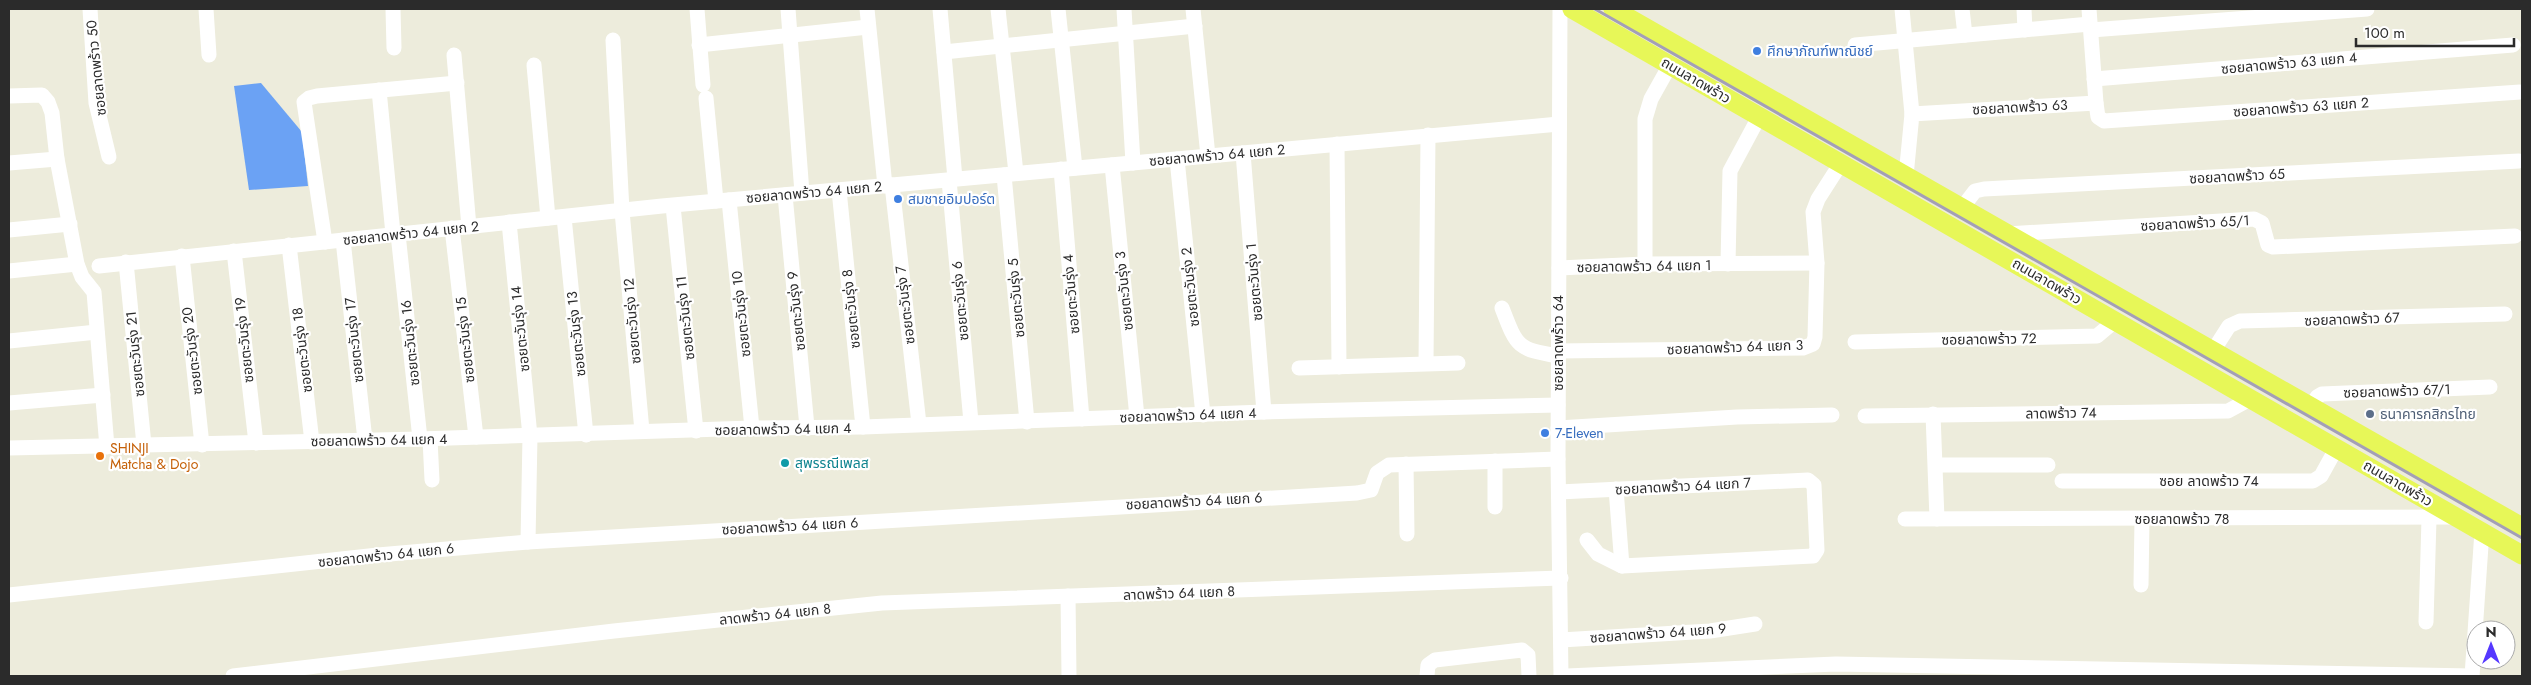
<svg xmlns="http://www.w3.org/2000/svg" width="2531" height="685" font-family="Jost,'Noto Sans Thai',sans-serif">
	<rect width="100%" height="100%" fill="#edecdc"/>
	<!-- water -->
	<polygon fill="#6ba2f4" points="261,83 302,132 308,186 249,190 234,86"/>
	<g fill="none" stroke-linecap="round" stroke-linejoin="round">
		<!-- minor -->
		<g stroke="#fff" stroke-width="15">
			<polyline points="90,9 96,103 109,157"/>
			<polyline points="206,9 209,55"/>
			<polyline points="393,9 394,48"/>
			<polyline points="697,9 703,85"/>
			<polyline points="788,9 802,193"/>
			<polyline points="867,9 885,186"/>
			<polyline points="940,9 955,179"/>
			<polyline points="998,9 1016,173"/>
			<polyline points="1058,9 1075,168"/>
			<polyline points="1124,9 1133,163"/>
			<polyline points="1193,9 1208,156"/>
			<polyline points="1560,9 1558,459 1561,676"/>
			<polyline points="1902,9 1912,114"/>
			<polyline points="1962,9 1965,35"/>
			<polyline points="2024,9 2025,30"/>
			<polyline points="2091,30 2367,9"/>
			<polyline points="613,40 622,211 642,431"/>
			<polyline points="699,45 868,27"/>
			<polyline points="1855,45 2090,24"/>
			<polyline points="944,52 1195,26"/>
			<polyline points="454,55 469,227"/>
			<polyline points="534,65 548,218"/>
			<polyline points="2094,79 2513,45"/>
			<polyline points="379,90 393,234"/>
			<polyline points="9,96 42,95 48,102 52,113 57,159 77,264 82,277 94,292 107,447"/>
			<polyline points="706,98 716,201"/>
			<polyline points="2096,103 2098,117 2104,121 2520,92"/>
			<polyline points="1337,144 1339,367"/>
			<polyline points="1243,153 1264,412"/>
			<polyline points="1177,159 1203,415"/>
			<polyline points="9,163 57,159"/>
			<polyline points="1112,165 1137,417"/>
			<polyline points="1061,169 1082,419"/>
			<polyline points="1004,175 1027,422"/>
			<polyline points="1906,176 1912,114 2096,103 2089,9"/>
			<polyline points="949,180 971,422"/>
			<polyline points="892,185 919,424"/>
			<polyline points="839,190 863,427"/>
			<polyline points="785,195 807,427"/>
			<polyline points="729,200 752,428"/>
			<polyline points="673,206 696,431"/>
			<polyline points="1962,208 1975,191 1984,189 2519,161"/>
			<polyline points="564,217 586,435"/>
			<polyline points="509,222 530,436 528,542"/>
			<polyline points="452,228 476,437"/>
			<polyline points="9,230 70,224"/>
			<polyline points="398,234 420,439"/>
			<polyline points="2007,234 2254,219 2262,223 2268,245 2273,247 2515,236"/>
			<polyline points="343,240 365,440"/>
			<polyline points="325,242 304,102 309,98 317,96 457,83"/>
			<polyline points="289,245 312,442"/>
			<polyline points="234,251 256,443"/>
			<polyline points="182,256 202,445"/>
			<polyline points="126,262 144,445"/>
			<polyline points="1645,264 1645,119 1651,99 1670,65"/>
			<polyline points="1728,264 1730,171 1759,117"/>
			<polyline points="99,266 662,206 1559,124"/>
			<polyline points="1559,268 1645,264 1817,263"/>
			<polyline points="9,271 77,264"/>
			<path d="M1502,308C1517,347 1517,349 1558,356"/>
			<polyline points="9,341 97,332"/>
			<polyline points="1855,342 2097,336 2116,320"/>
			<polyline points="1558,351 1803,348 1813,344 1815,337 1817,263 1813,212 1818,199 1841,163"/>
			<polyline points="2213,351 2229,326 2240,321 2505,314"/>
			<polyline points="1426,363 1428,135"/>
			<polyline points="1299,368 1458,363"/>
			<polyline points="9,403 103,395"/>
			<polyline points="2311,407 2317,397 2322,394 2490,387"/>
			<polyline points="1933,414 1937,519"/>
			<polyline points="1865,416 2228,411 2252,398"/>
			<polyline points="1558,428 1737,417 1832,415"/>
			<polyline points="430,439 432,480"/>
			<polyline points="9,448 420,439 752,428 863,427 1264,412 1558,405"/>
			<polyline points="1495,461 1495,507"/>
			<polyline points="1406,464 1407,534"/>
			<polyline points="1936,465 2048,465"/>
			<polyline points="2062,481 2313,481 2321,476 2337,447"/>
			<polyline points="1616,489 1622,566"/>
			<polyline points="1559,492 1808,480 1814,485 1817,550 1813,556 1622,566 1598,554 1587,540"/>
			<polyline points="1905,519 2458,517"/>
			<polyline points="2141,585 2142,519"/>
			<polyline points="9,595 378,555 528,542 1357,493 1371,490 1377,473 1389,465 1558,459"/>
			<polyline points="1068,596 1069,676"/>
			<polyline points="2426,622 2429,519"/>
			<polyline points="1561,640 1710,631 1755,624"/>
			<polyline points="233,676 614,631 882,603 1561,578"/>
			<polyline points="1427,676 1428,665 1435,660 1522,650 1528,655 1529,676"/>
			<polyline points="1567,676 1836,664 2472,676"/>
			<polyline points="2472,676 2482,531"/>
		</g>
		<!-- major -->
		<g stroke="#e7f758" stroke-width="19">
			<polyline points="1572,9 2522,555"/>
			<polyline points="1613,9 2522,527"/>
		</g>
		<!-- rail -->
		<polyline stroke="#a39fb6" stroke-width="3" points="1595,9 2522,538"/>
	</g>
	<!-- markers -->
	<g fill="#3f7fe0" stroke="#fff" stroke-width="2">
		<circle cx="1757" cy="51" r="5"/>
		<circle cx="898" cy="199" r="5"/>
		<circle cx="1545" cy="433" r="5"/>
	</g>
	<circle fill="#5c6f8a" stroke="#fff" stroke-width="2" cx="2370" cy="414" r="5"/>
	<circle fill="#e8710a" stroke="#fff" stroke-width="2" cx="100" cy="456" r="5"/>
	<circle fill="#0f9aa8" stroke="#fff" stroke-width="2" cx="785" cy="463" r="5"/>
	<g text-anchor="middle" stroke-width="4.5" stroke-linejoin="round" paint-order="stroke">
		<!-- shop labels -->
		<g font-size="14" fill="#366cbe" stroke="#fff" text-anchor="start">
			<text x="1767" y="56">ศึกษาภัณฑ์พาณิชย์</text>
			<text x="908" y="204">สมชายอิมปอร์ต</text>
			<text x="1555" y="438">7-Eleven</text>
		</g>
		<!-- street labels -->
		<g font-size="14" fill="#2b2b2b" stroke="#fff">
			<text transform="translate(2289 63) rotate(-5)" y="5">ซอยลาดพร้าว 63 แยก 4</text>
			<text transform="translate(96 68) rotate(-96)" y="5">ซอยลาดพร้าว 50</text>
			<text transform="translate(1696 80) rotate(30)" y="5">ถนนลาดพร้าว</text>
			<text transform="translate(2020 107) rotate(-3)" y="5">ซอยลาดพร้าว 63</text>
			<text transform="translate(2301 107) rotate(-4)" y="5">ซอยลาดพร้าว 63 แยก 2</text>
			<text transform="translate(1217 155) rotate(-5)" y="5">ซอยลาดพร้าว 64 แยก 2</text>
			<text transform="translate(2237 176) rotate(-3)" y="5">ซอยลาดพร้าว 65</text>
			<text transform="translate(814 192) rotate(-5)" y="5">ซอยลาดพร้าว 64 แยก 2</text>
			<text transform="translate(2195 223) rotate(-3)" y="5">ซอยลาดพร้าว 65/1</text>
			<text transform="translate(411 233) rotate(-6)" y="5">ซอยลาดพร้าว 64 แยก 2</text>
			<text transform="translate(1644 266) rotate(-1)" y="5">ซอยลาดพร้าว 64 แยก 1</text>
			<text transform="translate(2047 281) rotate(30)" y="5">ถนนลาดพร้าว</text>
			<text transform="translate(1254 282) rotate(-95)" y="5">ซอยตะวันรุ่ง 1</text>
			<text transform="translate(1190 287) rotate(-96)" y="5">ซอยตะวันรุ่ง 2</text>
			<text transform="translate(1124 291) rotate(-96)" y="5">ซอยตะวันรุ่ง 3</text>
			<text transform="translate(1071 294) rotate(-95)" y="5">ซอยตะวันรุ่ง 4</text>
			<text transform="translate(1016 298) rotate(-95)" y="5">ซอยตะวันรุ่ง 5</text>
			<text transform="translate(960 301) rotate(-95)" y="5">ซอยตะวันรุ่ง 6</text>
			<text transform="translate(905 305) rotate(-97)" y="5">ซอยตะวันรุ่ง 7</text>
			<text transform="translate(851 309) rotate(-96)" y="5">ซอยตะวันรุ่ง 8</text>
			<text transform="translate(796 311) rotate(-96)" y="5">ซอยตะวันรุ่ง 9</text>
			<text transform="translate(741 314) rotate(-96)" y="5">ซอยตะวันรุ่ง 10</text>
			<text transform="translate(685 318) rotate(-96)" y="5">ซอยตะวันรุ่ง 11</text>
			<text transform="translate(2352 319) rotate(-2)" y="5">ซอยลาดพร้าว 67</text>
			<text transform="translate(632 321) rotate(-95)" y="5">ซอยตะวันรุ่ง 12</text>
			<text transform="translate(520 329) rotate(-96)" y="5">ซอยตะวันรุ่ง 14</text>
			<text transform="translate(576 334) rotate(-96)" y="5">ซอยตะวันรุ่ง 13</text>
			<text transform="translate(1989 339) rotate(-1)" y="5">ซอยลาดพร้าว 72</text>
			<text transform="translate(244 340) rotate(-96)" y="5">ซอยตะวันรุ่ง 19</text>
			<text transform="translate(354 340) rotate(-96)" y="5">ซอยตะวันรุ่ง 17</text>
			<text transform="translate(465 340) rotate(-96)" y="5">ซอยตะวันรุ่ง 15</text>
			<text transform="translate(410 343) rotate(-96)" y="5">ซอยตะวันรุ่ง 16</text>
			<text transform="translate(1558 343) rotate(-90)" y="5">ซอยลาดพร้าว 64</text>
			<text transform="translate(1735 347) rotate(-2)" y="5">ซอยลาดพร้าว 64 แยก 3</text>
			<text transform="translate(302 350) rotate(-97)" y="5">ซอยตะวันรุ่ง 18</text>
			<text transform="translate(192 351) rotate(-97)" y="5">ซอยตะวันรุ่ง 20</text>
			<text transform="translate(135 354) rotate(-96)" y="5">ซอยตะวันรุ่ง 21</text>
			<text transform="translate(2397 391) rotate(-2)" y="5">ซอยลาดพร้าว 67/1</text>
			<text transform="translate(2061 413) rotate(-1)" y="5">ลาดพร้าว 74</text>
			<text transform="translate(1188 415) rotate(-2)" y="5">ซอยลาดพร้าว 64 แยก 4</text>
			<text transform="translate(783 429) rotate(-1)" y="5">ซอยลาดพร้าว 64 แยก 4</text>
			<text transform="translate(379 440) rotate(-1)" y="5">ซอยลาดพร้าว 64 แยก 4</text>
			<text x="2209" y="486">ซอย ลาดพร้าว 74</text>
			<text transform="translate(2398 483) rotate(30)" y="5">ถนนลาดพร้าว</text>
			<text transform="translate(1683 486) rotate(-3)" y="5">ซอยลาดพร้าว 64 แยก 7</text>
			<text transform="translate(1194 501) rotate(-3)" y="5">ซอยลาดพร้าว 64 แยก 6</text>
			<text x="2182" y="524">ซอยลาดพร้าว 78</text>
			<text transform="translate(790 526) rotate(-3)" y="5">ซอยลาดพร้าว 64 แยก 6</text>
			<text transform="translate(386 555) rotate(-6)" y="5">ซอยลาดพร้าว 64 แยก 6</text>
			<text transform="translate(1179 593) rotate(-2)" y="5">ลาดพร้าว 64 แยก 8</text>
			<text transform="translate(775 614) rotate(-6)" y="5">ลาดพร้าว 64 แยก 8</text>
			<text transform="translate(1658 633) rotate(-4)" y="5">ซอยลาดพร้าว 64 แยก 9</text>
		</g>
		<!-- service labels -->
		<g font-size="14" fill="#4e5e75" stroke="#fff" text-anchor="start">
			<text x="2380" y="419">ธนาคารกสิกรไทย</text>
		</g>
		<!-- food labels -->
		<g font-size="14" fill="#c56008" stroke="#fff" text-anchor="start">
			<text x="110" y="453">SHINJI<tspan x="110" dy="16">Matcha &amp; Dojo</tspan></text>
		</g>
		<!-- culture labels -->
		<g font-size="14" fill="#0d838f" stroke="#fff" text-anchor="start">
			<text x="795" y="468">สุพรรณีเพลส</text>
		</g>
	</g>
	<!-- border -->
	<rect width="2531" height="685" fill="none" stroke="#2b2b2b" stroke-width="20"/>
	<!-- north arrow -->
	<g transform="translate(2491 645)"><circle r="24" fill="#ffffff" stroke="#aaaaaa"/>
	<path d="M0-4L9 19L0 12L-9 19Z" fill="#5538ff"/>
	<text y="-8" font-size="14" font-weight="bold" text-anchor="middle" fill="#2b2b2b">N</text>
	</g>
	<!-- scale -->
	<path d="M2356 38v8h158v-8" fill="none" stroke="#2b2b2b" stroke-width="2.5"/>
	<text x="2364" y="38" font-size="15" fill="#2b2b2b" stroke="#ffffff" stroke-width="4" paint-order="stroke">100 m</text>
</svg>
